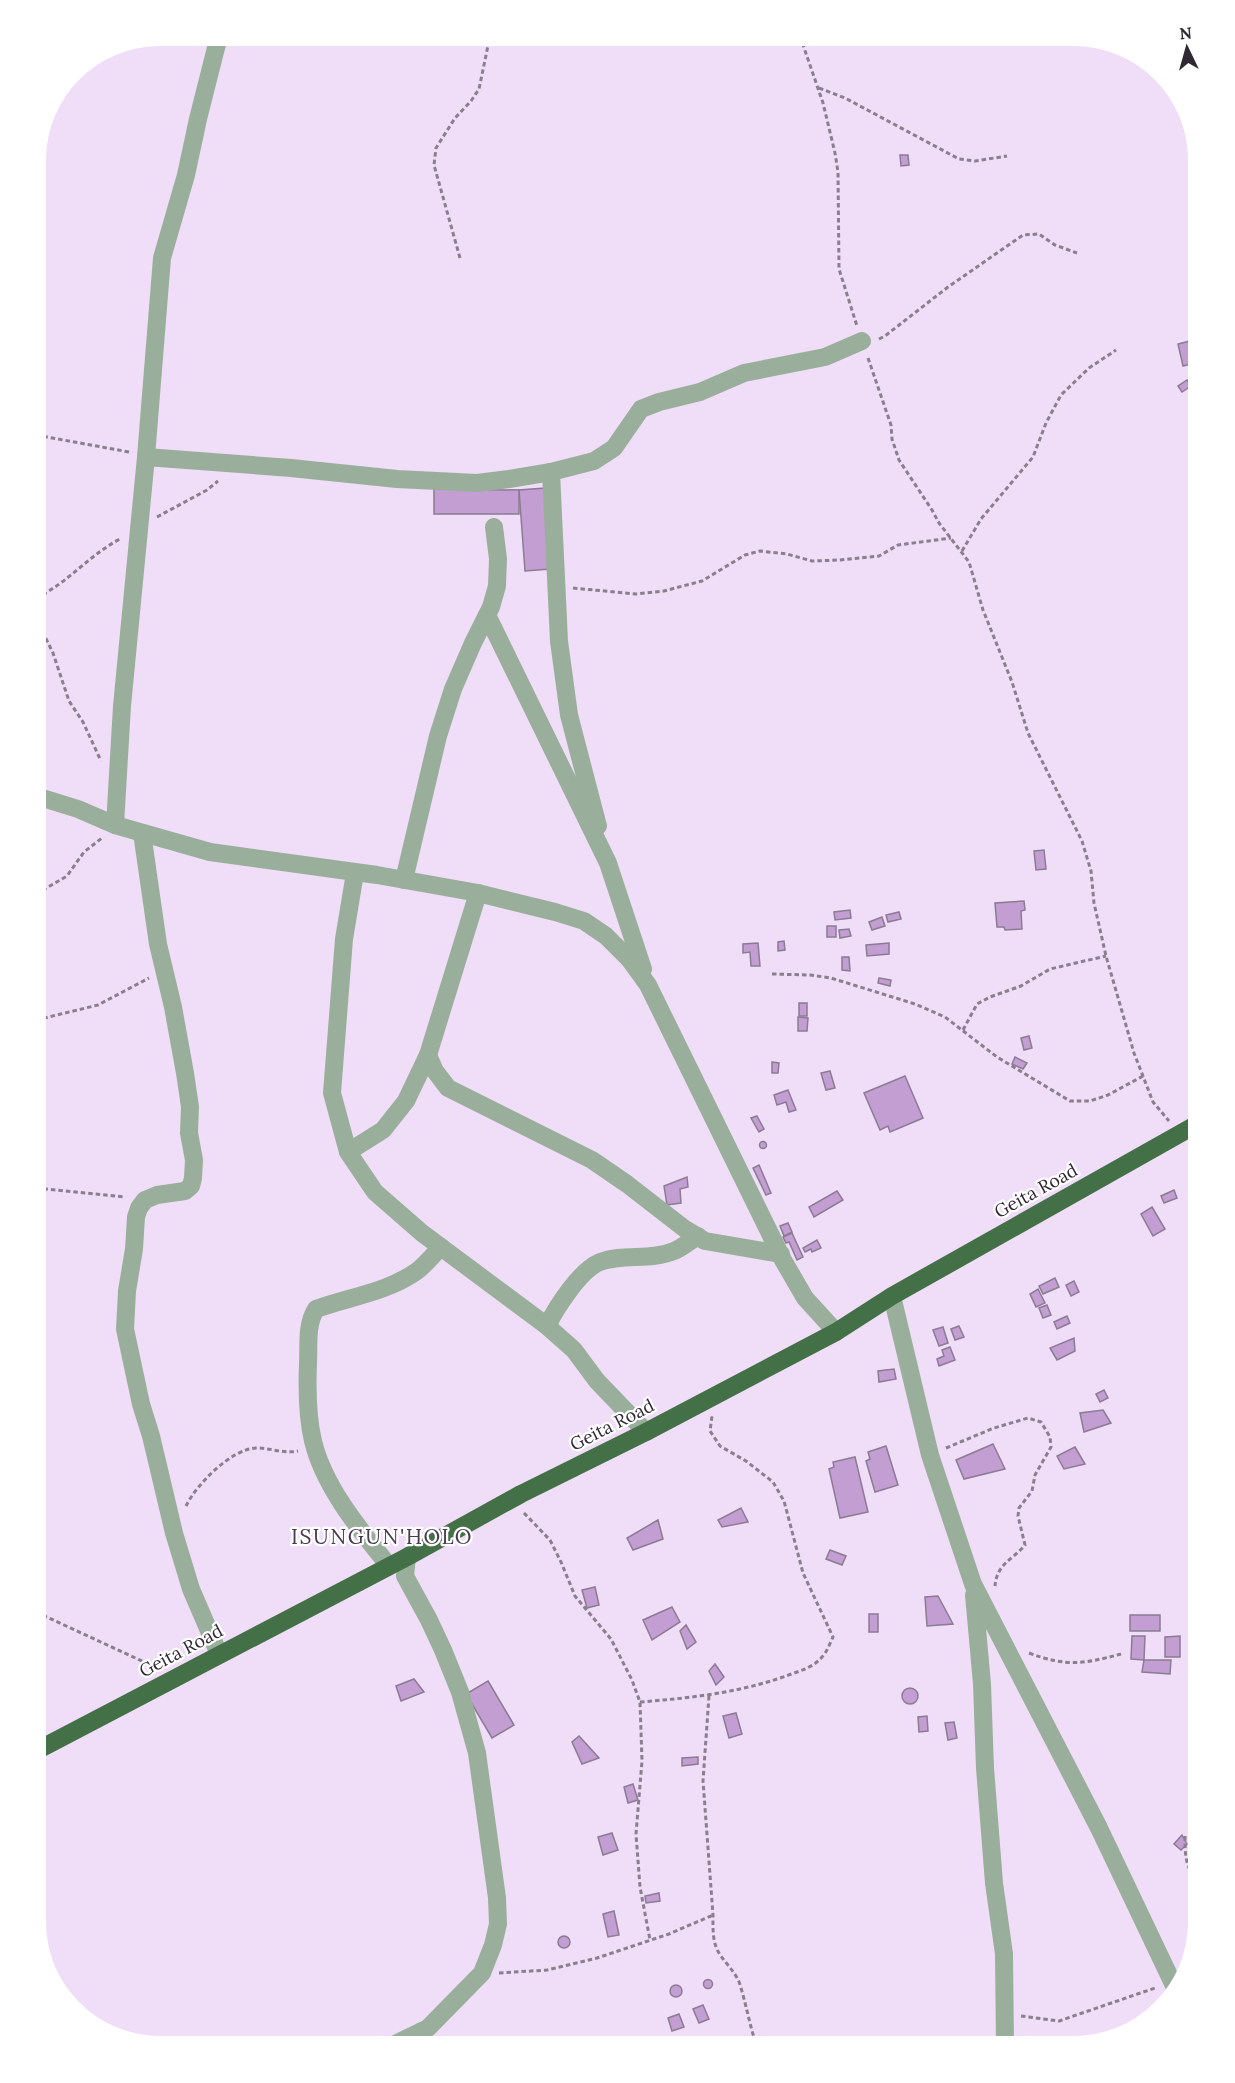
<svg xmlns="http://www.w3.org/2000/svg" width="1235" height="2083" font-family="Lora,serif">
	<rect width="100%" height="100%" fill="#f0def8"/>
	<!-- building -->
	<g fill="#c39ed2" stroke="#8b7b93" stroke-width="1.5">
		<polygon points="900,155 908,155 909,165 901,166"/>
		<polygon points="1190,341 1195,363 1183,366 1178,344"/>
		<polygon points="1187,380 1191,386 1182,392 1178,386"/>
		<polygon points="545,488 550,569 525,571 519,490"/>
		<polygon points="434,489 519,490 519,514 434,514"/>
		<polygon points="1044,850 1046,869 1036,870 1034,851"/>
		<polygon points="1024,901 1025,910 1021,911 1022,929 1005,930 1004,927 997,927 995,903"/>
		<polygon points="850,910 851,918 835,920 834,912"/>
		<polygon points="899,912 901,919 888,922 886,915"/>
		<polygon points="882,917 885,926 872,930 869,922"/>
		<rect x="827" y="926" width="9" height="11"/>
		<polygon points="849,929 851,936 840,938 839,930"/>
		<polygon points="784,941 785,950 778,951 778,942"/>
		<polygon points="758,943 760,966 751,966 750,952 743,953 743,944"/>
		<polygon points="889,943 889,954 867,956 866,945"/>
		<polygon points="842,957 849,957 850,971 842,970"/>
		<polygon points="879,978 891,980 890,986 878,983"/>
		<rect x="799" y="1003" width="8" height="13"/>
		<polygon points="798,1017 808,1018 807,1031 798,1031"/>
		<polygon points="1029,1036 1032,1048 1024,1050 1021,1038"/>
		<polygon points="1015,1057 1027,1063 1023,1069 1012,1064"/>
		<polygon points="772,1062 779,1063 778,1073 772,1073"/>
		<polygon points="830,1071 835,1088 826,1090 821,1073"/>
		<polygon points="905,1076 923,1118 890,1132 888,1126 880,1130 864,1093"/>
		<polygon points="788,1090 796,1110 789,1112 786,1102 777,1105 774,1095"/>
		<polygon points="757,1116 764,1129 759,1132 751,1118"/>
		<circle cx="763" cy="1145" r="3.5"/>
		<polygon points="759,1165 771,1193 766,1195 753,1168"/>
		<polygon points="687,1177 688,1187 680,1189 681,1203 667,1205 664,1186"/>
		<polygon points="1174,1190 1177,1198 1164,1203 1161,1196"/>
		<polygon points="837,1191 843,1200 814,1217 809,1207"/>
		<polygon points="1152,1207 1165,1229 1153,1236 1141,1214"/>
		<polygon points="788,1223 792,1232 784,1236 780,1226"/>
		<polygon points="792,1233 803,1257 797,1260 789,1242 786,1243 783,1237"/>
		<polygon points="817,1240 821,1248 812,1252 811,1249 805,1252 803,1248"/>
		<polygon points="1055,1278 1059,1287 1043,1294 1039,1286"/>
		<polygon points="1074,1281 1079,1292 1071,1296 1066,1285"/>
		<polygon points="1038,1289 1045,1303 1036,1307 1030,1294"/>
		<polygon points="1047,1305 1051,1315 1043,1318 1039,1308"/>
		<polygon points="1067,1316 1070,1323 1057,1329 1054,1322"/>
		<polygon points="959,1326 964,1337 955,1340 951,1329"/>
		<polygon points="943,1327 948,1343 939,1346 933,1330"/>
		<polygon points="1074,1338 1075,1351 1057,1360 1050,1348"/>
		<polygon points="950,1347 955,1360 939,1366 937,1359 944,1356 942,1350"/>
		<polygon points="894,1369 896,1379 879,1382 878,1371"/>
		<polygon points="1104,1390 1108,1398 1100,1402 1096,1394"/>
		<polygon points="1103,1410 1111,1423 1084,1432 1080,1413"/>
		<polygon points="993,1444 1005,1469 964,1479 956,1460"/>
		<polygon points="886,1446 898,1485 875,1492 866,1461 870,1459 868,1452"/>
		<polygon points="1075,1447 1085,1464 1064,1469 1057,1456"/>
		<polygon points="855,1457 868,1512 840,1518 829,1469 834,1467 833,1462"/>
		<polygon points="741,1508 748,1522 722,1527 718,1520"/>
		<polygon points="658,1520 663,1539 633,1550 627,1538"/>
		<polygon points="830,1550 846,1556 842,1565 826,1559"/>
		<polygon points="595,1587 599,1605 587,1608 582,1590"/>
		<polygon points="938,1596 953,1624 927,1626 925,1597"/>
		<polygon points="672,1607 680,1622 652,1640 643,1620"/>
		<rect x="869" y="1614" width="9" height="18"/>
		<rect x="1130" y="1615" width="30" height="16"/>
		<polygon points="686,1625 696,1642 687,1649 680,1631"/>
		<polygon points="1132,1636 1145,1636 1144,1660 1131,1659"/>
		<polygon points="1180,1636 1180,1657 1165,1657 1165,1637"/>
		<polygon points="1144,1660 1171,1660 1170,1674 1142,1672"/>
		<polygon points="715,1664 724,1677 716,1685 709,1671"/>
		<polygon points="414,1679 424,1692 401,1701 396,1686"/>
		<polygon points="488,1681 514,1725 492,1738 466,1694"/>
		<circle cx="910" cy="1696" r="8"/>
		<polygon points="736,1713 742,1734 729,1738 723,1716"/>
		<polygon points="927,1716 928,1731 919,1732 918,1717"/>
		<polygon points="954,1722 957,1738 948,1740 945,1723"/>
		<polygon points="579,1736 599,1758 582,1764 572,1742"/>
		<polygon points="698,1757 698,1764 682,1766 682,1758"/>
		<polygon points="633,1784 638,1800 628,1803 624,1787"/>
		<polygon points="612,1833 618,1850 603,1855 598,1837"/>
		<polygon points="1182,1835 1187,1844 1181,1850 1174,1844"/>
		<polygon points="1199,1840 1199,1857 1197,1858 1189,1847"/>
		<polygon points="659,1893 660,1901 646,1903 645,1896"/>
		<polygon points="614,1911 619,1935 608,1937 603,1914"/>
		<circle cx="564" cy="1942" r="6"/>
		<circle cx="708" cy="1984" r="4.5"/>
		<circle cx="676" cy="1991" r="6"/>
		<polygon points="703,2005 709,2019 699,2023 693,2009"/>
		<polygon points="679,2014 684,2027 672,2031 668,2018"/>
	</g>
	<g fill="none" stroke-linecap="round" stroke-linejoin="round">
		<!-- path -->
		<g stroke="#8a7e8f" stroke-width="3" stroke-dasharray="4.5 3" stroke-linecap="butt">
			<polyline points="800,36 823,103 835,153 838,172 839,269 857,326"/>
			<polyline points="819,88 845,98 959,159 975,161 1007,156"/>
			<polyline points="460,258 434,165 436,148 455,118 471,101 479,89 490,36"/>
			<polyline points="879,339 885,336 948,287 1023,235 1039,234 1055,245 1077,253"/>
			<polyline points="868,358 891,425 892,439 899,460 932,510 939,523 969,562 983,610 1012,682 1028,733 1082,841 1091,871 1094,903 1106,956 1134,1053 1153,1102 1169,1121"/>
			<polyline points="36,435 129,452"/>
			<polyline points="157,517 207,490 218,481"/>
			<polyline points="962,551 981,519 1033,457 1046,423 1061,395 1089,368 1116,350"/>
			<polyline points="573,588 636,594 664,591 702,581 745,555 760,551 787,554 812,561 840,560 879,556 898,545 951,538"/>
			<path d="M36,598C68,583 89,555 120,539"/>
			<polyline points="36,618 53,653 69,701 83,722 101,761"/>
			<polyline points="36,894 67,876 84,852 102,838"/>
			<polyline points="772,974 810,975 831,978 915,1004 945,1017 997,1057 1070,1101 1090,1101 1108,1095 1143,1076"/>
			<polyline points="36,1020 98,1005 149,978"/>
			<polyline points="963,1030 977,1004 990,997 1021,986 1050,969 1106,956"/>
			<polyline points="36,1188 125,1197"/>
			<path d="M946,1448L994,1428L1028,1418L1041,1422L1050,1437L1051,1447L1035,1475L1032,1491L1019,1508L1018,1516L1025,1545C1013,1560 997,1563 995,1586"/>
			<path d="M186,1506C196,1485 231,1449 256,1448C271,1448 284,1454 298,1451"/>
			<polyline points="524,1513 550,1540 561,1562 575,1596 611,1639 632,1680 640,1702 642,1761 636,1834 640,1887 650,1940"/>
			<polyline points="36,1612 157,1668"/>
			<path d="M1029,1653C1067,1667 1083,1664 1121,1654"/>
			<path d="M709,1696L703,1781L713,1915C713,1930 712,1944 721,1956C728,1966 738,1975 741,1988C747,2008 750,2027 757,2047"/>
			<path d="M640,1702C690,1698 738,1693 786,1676C799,1671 813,1668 822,1657C827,1652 830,1643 833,1637L803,1573L784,1501L773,1482L746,1461L720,1446L710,1431L712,1416"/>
			<path d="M1185,1836C1185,1855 1185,1868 1199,1882"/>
			<polyline points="499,1973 547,1970 597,1958 669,1934 713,1915"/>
			<polyline points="1021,2016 1059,2021 1155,1988"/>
		</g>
		<!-- minor -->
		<g stroke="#9aaf9b" stroke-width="18">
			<polyline points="146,457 291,468 397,479 477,483 509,479 551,472 594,461 614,448 641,409 659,402 700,392 744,373 825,357 862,341"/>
			<polyline points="551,472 559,641 569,715 598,826"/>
			<polyline points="487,615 608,863 643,969"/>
			<polyline points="36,796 78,809 115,825 210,852 377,875 478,893 555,912 584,921 606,936 630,960 648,985 783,1260 805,1298 836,1332"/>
			<polyline points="115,825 122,706 146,457 162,258 186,175 198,119 219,36"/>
			<polyline points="142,833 158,944 173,1007 185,1073 190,1107 189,1133 194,1160 193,1178 191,1186 185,1191 157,1195 145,1200 139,1208 136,1217 134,1249 127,1291 125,1329 141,1404 151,1436 174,1533 191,1589 219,1654"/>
			<polyline points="355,873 344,939 332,1093 348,1152 375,1192 422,1233 547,1326 574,1350 597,1381 646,1432"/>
			<polyline points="404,880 438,736 453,689 473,643 491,607 497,586 498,559 494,527"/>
			<polyline points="428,1055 435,1071 448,1088 592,1160 627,1184 685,1229 705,1241 781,1254"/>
			<polyline points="348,1152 383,1130 406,1101 428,1055 478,893"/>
			<polyline points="892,1296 930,1455 973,1584 1099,1828 1177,1992"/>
			<path d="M547,1326C556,1308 580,1270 600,1262C623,1253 650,1261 674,1251C682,1248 690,1241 698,1236"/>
			<path d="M389,1566C360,1530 324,1487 313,1441C307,1416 307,1388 308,1363C309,1345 306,1325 316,1309C349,1297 388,1292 417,1271C426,1264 433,1255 441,1247"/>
			<polyline points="974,1595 982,1684 985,1768 994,1883 1004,1954 1005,2047"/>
			<polyline points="389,2047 428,2028 482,1973 493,1945 498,1924 497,1898 477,1753 460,1692 443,1650 429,1620 405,1576 407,1557"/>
		</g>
		<!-- highway -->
		<polyline stroke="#437046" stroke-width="18" points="36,1751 407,1557 521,1494 646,1432 836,1332 892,1296 1199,1123"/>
	</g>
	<g text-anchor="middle" stroke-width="4.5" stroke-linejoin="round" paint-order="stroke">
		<!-- street labels -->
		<g font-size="18" fill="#302933" stroke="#fff">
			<text transform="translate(1036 1191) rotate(-29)" y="6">Geita Road</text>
			<text transform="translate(612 1425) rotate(-27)" y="6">Geita Road</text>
			<text transform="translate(181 1651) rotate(-28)" y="6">Geita Road</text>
		</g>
		<!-- quarter labels -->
		<g font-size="21" letter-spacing="1.5" fill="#493a50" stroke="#fff">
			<text x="382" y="1544">ISUNGUN'HOLO</text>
		</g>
	</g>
	<!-- crop -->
	<path d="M0 0H1235V2083H0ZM160 46H1074A114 114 0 0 1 1188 160V1922A114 114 0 0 1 1074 2036H160A114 114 0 0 1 46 1922V160A114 114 0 0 1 160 46Z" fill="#fff" fill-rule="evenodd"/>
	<!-- north arrow -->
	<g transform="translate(1187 48) rotate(355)" stroke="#ffffff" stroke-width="4.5" paint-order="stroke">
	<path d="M0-4.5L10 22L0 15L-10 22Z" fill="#302933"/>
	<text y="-9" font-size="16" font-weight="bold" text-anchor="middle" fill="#302933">N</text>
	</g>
</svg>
